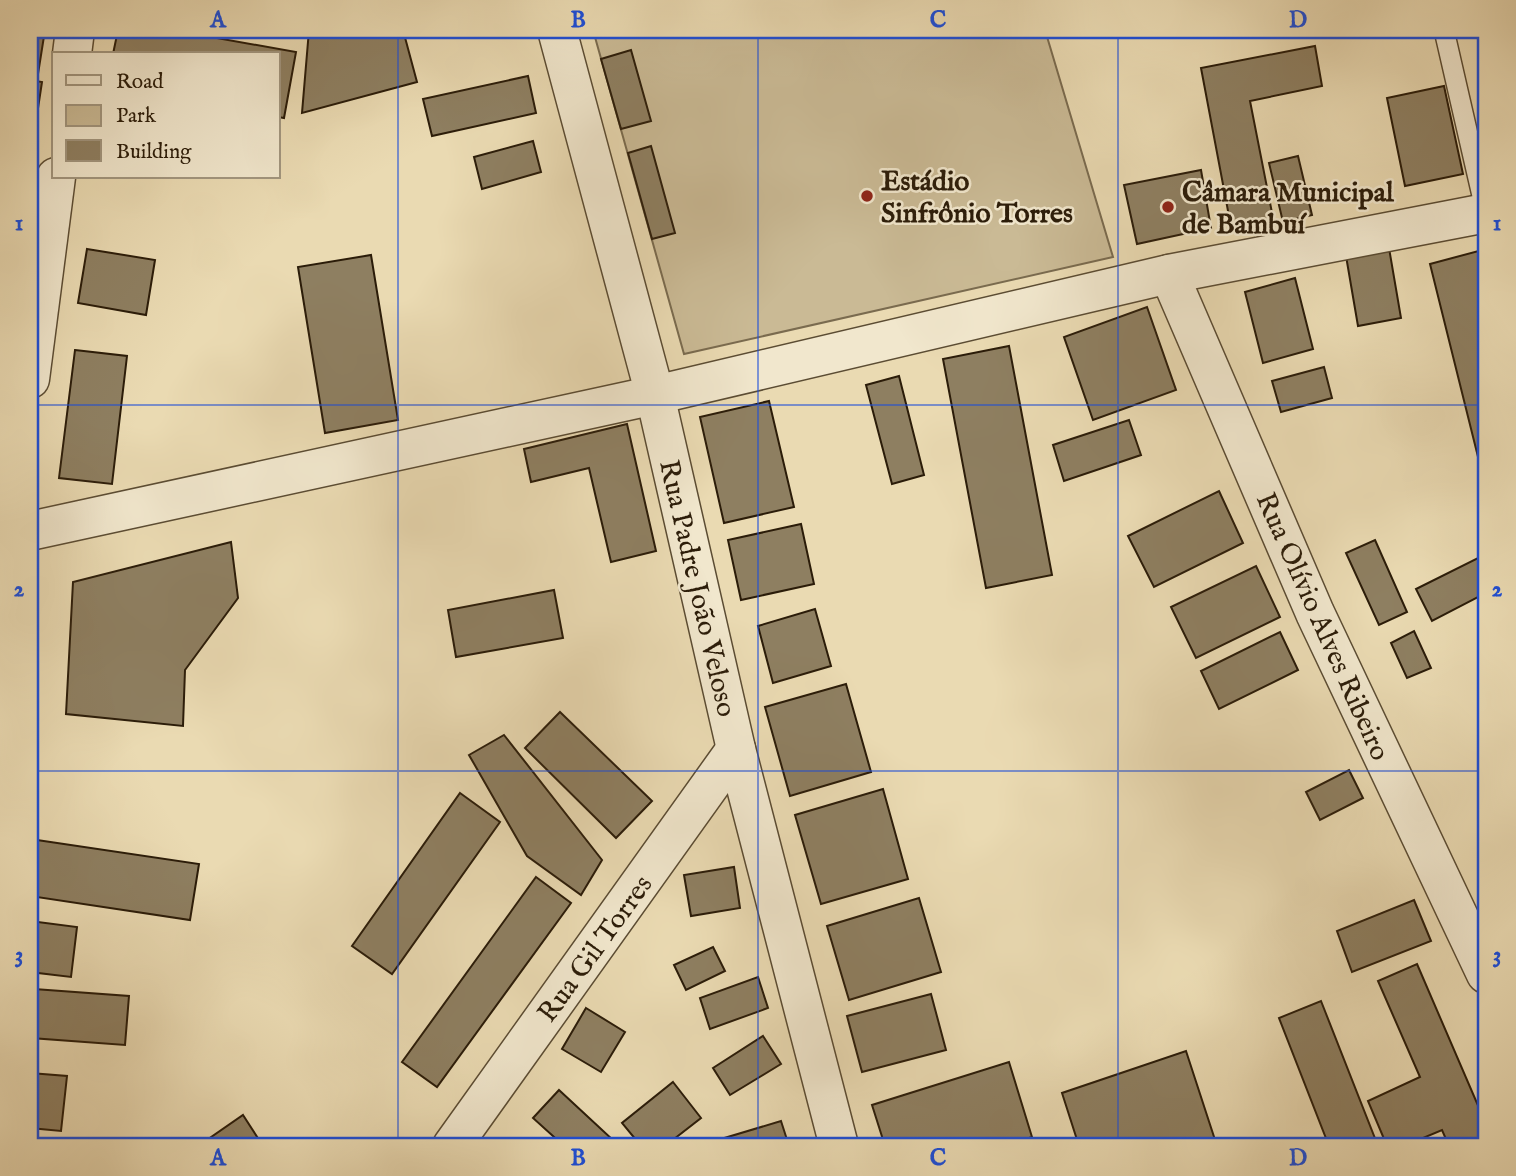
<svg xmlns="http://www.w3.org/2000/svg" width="1516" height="1176" font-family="'IM FELL English',serif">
	<rect width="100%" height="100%" fill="#eadab2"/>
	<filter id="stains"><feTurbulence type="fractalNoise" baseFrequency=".00286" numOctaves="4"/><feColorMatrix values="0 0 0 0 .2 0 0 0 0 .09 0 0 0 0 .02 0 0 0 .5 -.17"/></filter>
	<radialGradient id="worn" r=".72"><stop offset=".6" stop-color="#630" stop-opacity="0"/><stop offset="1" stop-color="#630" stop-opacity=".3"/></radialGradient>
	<!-- green -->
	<polygon fill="#caba95" stroke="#7a6b4f" stroke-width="2" points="593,30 1045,30 1113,257 684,354"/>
	<!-- building -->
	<g fill="#8e7f61" stroke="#2b1c09" stroke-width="2">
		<polygon points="30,30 45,30 38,74 30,72"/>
		<polygon points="118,30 172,30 296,52 284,118 278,117 278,54 113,54"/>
		<polygon points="309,30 403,30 417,82 302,113"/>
		<polygon points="1315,46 1322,86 1250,101 1274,223 1232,232 1201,68"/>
		<polygon points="631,50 651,121 621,129 601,59"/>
		<polygon points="528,76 536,113 432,136 423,99"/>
		<polygon points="30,80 42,82 33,141 30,140"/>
		<polygon points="1444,86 1463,174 1405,186 1387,98"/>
		<polygon points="533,141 541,172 482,189 474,157"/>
		<polygon points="651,146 675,233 652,239 628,153"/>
		<polygon points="1298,156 1312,215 1283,222 1269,163"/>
		<polygon points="1201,170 1211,228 1137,244 1124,185"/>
		<polygon points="1389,248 1401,318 1358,326 1346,256"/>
		<polygon points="87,249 155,260 146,315 78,303"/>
		<polygon points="1486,249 1486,489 1430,264"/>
		<polygon points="371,255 398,420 325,433 298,267"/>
		<polygon points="1295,278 1313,349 1263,363 1245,292"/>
		<polygon points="1147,307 1176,390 1093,420 1064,337"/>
		<polygon points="1009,346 1052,575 986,588 943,359"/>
		<polygon points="75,350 127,356 112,484 59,478"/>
		<polygon points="1324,367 1332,398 1281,412 1272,381"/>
		<polygon points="899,376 924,475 892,484 866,385"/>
		<polygon points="769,401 794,507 724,523 700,417"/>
		<polygon points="1129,420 1141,455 1064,481 1053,445"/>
		<polygon points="627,424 656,551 611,562 589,468 531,482 524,449"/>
		<polygon points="1219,491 1243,543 1154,587 1128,536"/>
		<polygon points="801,524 814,584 741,600 728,540"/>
		<polygon points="1375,540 1407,612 1379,625 1346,553"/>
		<polygon points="231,542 238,598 185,670 183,726 66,714 73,582"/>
		<polygon points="1484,555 1486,559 1486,593 1432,621 1416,589"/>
		<polygon points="1256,566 1280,617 1196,658 1171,607"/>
		<polygon points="554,590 563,638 456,657 448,610"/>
		<polygon points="815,609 831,666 773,683 758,626"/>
		<polygon points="1414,631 1431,668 1407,678 1391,643"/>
		<polygon points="1280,632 1298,670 1219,709 1201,671"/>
		<polygon points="846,684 871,772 790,796 765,707"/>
		<polygon points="560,712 652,801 616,838 525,748"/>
		<polygon points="504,735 602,860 581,895 527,856 469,755"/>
		<polygon points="1349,770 1363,798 1320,820 1306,792"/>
		<polygon points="883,789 908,879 821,904 795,815"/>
		<polygon points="460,793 500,822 392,974 352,946"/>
		<polygon points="37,840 199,864 190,920 30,896"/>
		<polygon points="734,867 740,908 691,916 684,875"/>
		<polygon points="536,877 571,903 437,1087 402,1062"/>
		<polygon points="919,898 941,972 849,1000 827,926"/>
		<polygon points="1414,900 1431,941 1352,972 1337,931"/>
		<polygon points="30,921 77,927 71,977 30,972"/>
		<polygon points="713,947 725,971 686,990 674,965"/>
		<polygon points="1417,964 1486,1124 1486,1146 1449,1146 1442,1130 1404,1146 1387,1146 1368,1101 1420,1077 1378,981"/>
		<polygon points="758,977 768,1008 710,1029 700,998"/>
		<polygon points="34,989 129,996 125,1045 31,1038"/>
		<polygon points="931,994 946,1050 862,1072 847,1016"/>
		<polygon points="1321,1001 1378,1146 1329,1146 1279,1018"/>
		<polygon points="586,1008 625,1032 601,1072 562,1049"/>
		<polygon points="763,1036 781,1064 730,1095 713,1068"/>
		<polygon points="1186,1051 1217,1146 1079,1146 1062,1093"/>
		<polygon points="1009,1062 1032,1137 1003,1146 885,1146 872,1105"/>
		<polygon points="30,1073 67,1076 61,1131 30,1128"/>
		<polygon points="673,1082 701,1118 665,1146 641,1146 622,1123"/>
		<polygon points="559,1090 614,1141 609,1146 564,1146 533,1118"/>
		<polygon points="243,1115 263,1146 207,1146 204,1142"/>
		<polygon points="781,1121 789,1146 712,1146 711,1142"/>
	</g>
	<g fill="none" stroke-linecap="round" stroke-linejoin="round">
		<!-- lane casing -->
		<g stroke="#5b4c33" stroke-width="22">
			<polyline id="lane" points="1444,30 1486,213"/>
		</g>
		<!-- street casing -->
		<g stroke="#5b4c33" stroke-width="41">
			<g id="street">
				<polyline points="557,30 655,395 736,749 839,1146"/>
				<polyline points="72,54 75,30"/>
				<polyline points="1169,274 1315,613 1486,974"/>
				<polyline points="30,379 56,177"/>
				<polyline points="30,531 655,395 1169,274 1486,213"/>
				<polyline points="452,1146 736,749"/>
			</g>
		</g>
		<!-- lane -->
		<use href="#lane" stroke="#f1e7cd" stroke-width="19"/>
		<!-- street -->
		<use href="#street" stroke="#f1e7cd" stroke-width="38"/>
	</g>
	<!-- grid -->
	<path fill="none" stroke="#1d4ed8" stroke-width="2" stroke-opacity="0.55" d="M398,30V1146M758,30V1146M1118,30V1146M30,405H1486M30,771H1486"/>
	<!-- markers -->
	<g fill="#8f2418" stroke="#f1e7cd" stroke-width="2.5">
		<circle cx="867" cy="196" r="7"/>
		<circle cx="1168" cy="207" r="7"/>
	</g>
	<g text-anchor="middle" stroke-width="5" stroke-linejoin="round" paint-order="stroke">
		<!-- poi labels -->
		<g font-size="28" font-weight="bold" fill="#2b1c09" stroke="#f1e7cd" text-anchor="start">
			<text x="881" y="190">Estádio<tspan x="881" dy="32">Sinfrônio Torres</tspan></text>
			<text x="1182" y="201">Câmara Municipal<tspan x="1182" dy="32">de Bambuí</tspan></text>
		</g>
		<!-- street labels -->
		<g font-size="28" fill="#2b1c09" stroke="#f1e7cd">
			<text transform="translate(699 588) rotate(77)" y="10">Rua Padre João Veloso</text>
			<text transform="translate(1324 626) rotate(66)" y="10">Rua Olívio Alves Ribeiro</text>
			<text transform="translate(594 948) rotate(-54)" y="10">Rua Gil Torres</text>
		</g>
	</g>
	<!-- margin -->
	<rect width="1516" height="1176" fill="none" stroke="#eadab2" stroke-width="77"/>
	<!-- legend -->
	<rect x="52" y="52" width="228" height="126" fill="#f1e7cd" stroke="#a2967f" stroke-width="2"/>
	<rect x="66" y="75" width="35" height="10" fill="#f1e7cd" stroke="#a2967f" stroke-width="2"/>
	<text x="116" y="88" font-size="21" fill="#2b1c09">Road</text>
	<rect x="66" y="105" width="35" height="21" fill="#caba95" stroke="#a2967f" stroke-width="2"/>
	<text x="116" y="122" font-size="21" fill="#2b1c09">Park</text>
	<rect x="66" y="140" width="35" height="21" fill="#8e7f61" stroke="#a2967f" stroke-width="2"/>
	<text x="116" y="158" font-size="21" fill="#2b1c09">Building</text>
	<rect x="38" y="38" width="1440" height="1100" fill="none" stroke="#1d4ed8" stroke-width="2.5"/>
	<g font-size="23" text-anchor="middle" font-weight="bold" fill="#1d4ed8">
		<text x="218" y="27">A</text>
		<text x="578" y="27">B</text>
		<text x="938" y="27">C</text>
		<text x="1298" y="27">D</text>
		<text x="19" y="230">1</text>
		<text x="1497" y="230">1</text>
		<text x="19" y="596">2</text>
		<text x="1497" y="596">2</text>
		<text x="19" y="962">3</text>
		<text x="1497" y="962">3</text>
		<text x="218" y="1165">A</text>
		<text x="578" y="1165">B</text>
		<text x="938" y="1165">C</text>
		<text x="1298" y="1165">D</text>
	</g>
	<rect width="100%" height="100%" filter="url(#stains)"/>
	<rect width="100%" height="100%" fill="url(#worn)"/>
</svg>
